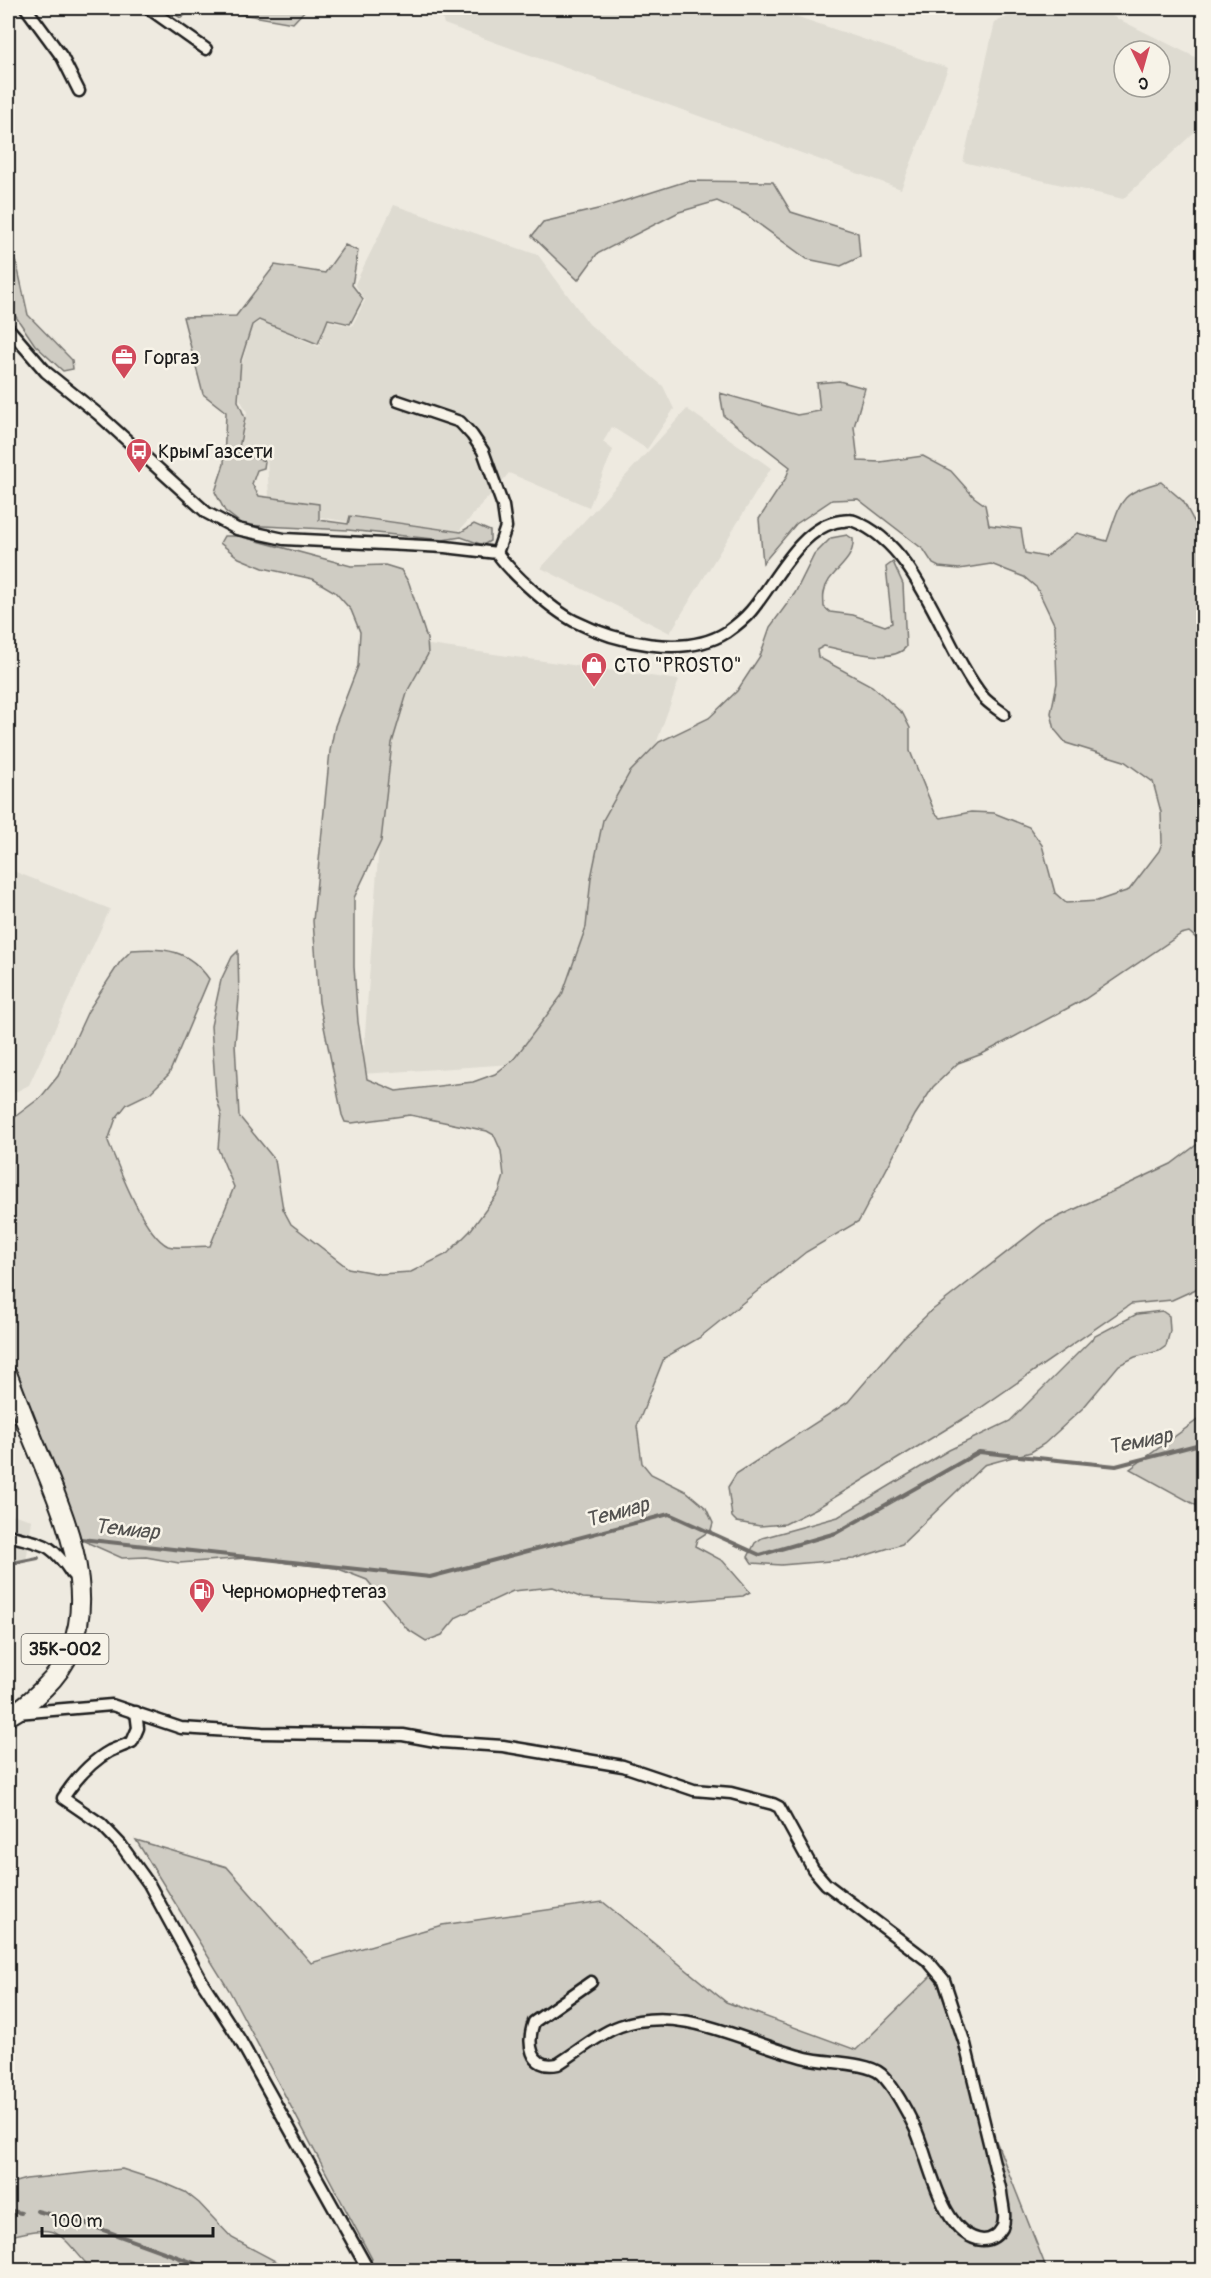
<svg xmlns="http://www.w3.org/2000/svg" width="1211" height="2278" font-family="Pangolin,sans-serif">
	<rect width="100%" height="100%" fill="#eeeae0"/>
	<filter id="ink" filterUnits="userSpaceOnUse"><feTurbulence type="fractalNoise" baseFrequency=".0167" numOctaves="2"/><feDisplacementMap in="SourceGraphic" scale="12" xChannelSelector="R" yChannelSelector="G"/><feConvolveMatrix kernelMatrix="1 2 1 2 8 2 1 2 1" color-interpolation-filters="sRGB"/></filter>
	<g filter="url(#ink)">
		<!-- built -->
		<g fill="#dedbd1" fill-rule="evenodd">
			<polygon points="439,8 772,8 948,68 901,189 444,24"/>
			<path d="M1029,8H1096L1203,61V124L1123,199L963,162L995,22ZM1124,51H1160V87H1124Z"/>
			<polygon points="394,205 538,255 589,324 663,386 674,409 647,449 612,427 603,442 613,450 589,507 509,473 459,531 350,515 348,522 320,517 320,503 269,497 267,459 240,451 247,412 240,399 239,375 252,326 261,321 319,347 327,321 352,326 365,300 355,284"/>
			<polygon points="687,409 771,468 670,633 541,568"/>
			<polygon points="394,640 679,680 542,1062 362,1074"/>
			<polygon points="8,869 110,909 29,1085 8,1096"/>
			<polygon points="8,1513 32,1520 26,1562 8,1561"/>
		</g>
		<!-- green -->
		<g fill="#cfccc3" stroke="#767470" stroke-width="1.5">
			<polygon points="164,8 194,8 181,18"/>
			<polygon points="219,8 307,8 293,23 235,13"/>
			<polygon points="687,181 773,182 791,212 858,233 860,257 841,266 807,259 745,214 717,201 679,212 597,254 578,280 532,236 543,222 602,208"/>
			<polygon points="345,245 358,251 352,285 363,299 350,324 328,319 318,344 259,320 252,325 241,360 238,401 245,418 238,453 265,461 264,468 257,470 252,484 259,496 319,504 319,520 348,524 350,516 461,532 474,524 490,531 490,541 483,545 461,537 443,540 348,530 243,525 225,511 215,492 224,464 226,412 203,394 183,317 236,316 275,265 325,273"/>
			<polygon points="8,250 17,265 28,315 72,360 73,369 63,371 35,345 14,314 8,308"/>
			<path d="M839,381L865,388L854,427L858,461L880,462L923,456L951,471L974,497L985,505L989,525L1021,529L1025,553L1045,557L1077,533L1107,541C1121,502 1118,493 1161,482L1183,501L1204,540L1203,944L1189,932L1181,934L1085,999L982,1054L958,1063L933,1087L915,1115L859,1221L806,1252L699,1338L664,1358L637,1426L642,1463L651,1474L687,1492L706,1508L713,1523L711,1530L697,1539L695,1546L723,1561L750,1592L743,1596L660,1603L583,1598L553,1587L513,1591L457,1617L442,1635L426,1641L407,1629L367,1580L336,1568L286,1563L261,1557L179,1563L146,1557L122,1558L77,1538L8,1361V1122L41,1097L58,1076L88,1011L120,962L132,950C165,947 189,950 209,979L169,1074L150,1093L127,1104L116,1118L108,1141C118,1166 144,1235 168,1246C177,1249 200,1246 210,1246L234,1187L218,1149L221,1113L216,1096L211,1026L221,980L232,957L238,951L239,998L235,1044L239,1116L275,1160L283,1209L291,1224L348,1268L380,1274L411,1272L447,1254L470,1231L499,1192L504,1176L501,1151L494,1135L487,1131L410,1115L352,1123L345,1122L342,1115L319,1002L313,921L330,751L335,726L358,666L360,632L351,610L335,592L313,579L263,568L239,558L220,543L224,536H239L351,566L385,565L401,570L409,583L427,639L428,654L408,690L392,743L381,841L354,898V967L358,1022L367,1079L396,1091L473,1082L495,1074L514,1059L562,995L586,927L591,878L603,820L630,772L659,742L709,718L737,691L760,656L770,627L795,593L814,555L831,538L847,535L853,539C855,564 827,571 824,593C823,597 824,603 824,607L830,612L853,615L885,626L892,623L886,567L893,562L903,584L906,647C892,665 845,650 824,646L817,650L818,657L872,686L903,714L910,728V751L935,813L941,818L971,812L994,813L1029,827L1042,845L1055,893L1066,903L1097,901L1129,890L1159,851L1162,843L1161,812L1153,782L1124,761L1066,743L1055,730L1051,713L1057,683L1055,626L1037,588L1024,577L991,564L959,569L939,567L933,564L924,550L858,499L832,500L796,524L763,563L759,519L786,478L790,467L724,416L720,393L797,415L820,411L817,383Z"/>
			<polygon points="1203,1140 1204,1282 1196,1289 1172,1300 1131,1304 976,1411 817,1508 785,1524 760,1526 737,1522 732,1517 728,1487 736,1474 848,1402 902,1339 930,1312 1043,1224 1171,1164"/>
			<polygon points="1162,1311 1169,1316 1170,1331 1166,1346 1159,1351 1135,1357 1119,1365 1083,1408 1044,1444 1031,1452 984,1465 902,1544 854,1559 781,1565 752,1563 748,1557 755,1543 762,1538 838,1517 949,1450 1010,1421 1095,1336 1137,1314"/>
			<polygon points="1203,1416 1204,1505 1199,1507 1130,1469"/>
			<polygon points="136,1840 227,1867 311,1963 442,1925 603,1902 726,2002 856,2050 934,1973 978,2095 1047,2270 364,2270 372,2259 229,1990"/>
			<path d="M122,2169L162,2182L185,2192L199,2203L232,2238L292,2270H92C59,2234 60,2221 8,2237V2184L26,2179Z"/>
		</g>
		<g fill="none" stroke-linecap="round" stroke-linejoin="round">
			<!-- stream -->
			<g stroke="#6f6d69" stroke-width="4">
				<polyline points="81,1539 430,1577 669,1514 760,1555 836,1533 979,1452 1116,1466 1204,1443"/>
				<polyline points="8,1564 38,1558"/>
				<polyline points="8,2210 21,2213"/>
				<polyline points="37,2211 87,2224 213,2270"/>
			</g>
			<!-- street casing -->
			<g stroke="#1c1c1c" stroke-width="15">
				<g id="street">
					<polyline points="26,8 62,57 79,91"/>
					<polyline points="148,8 206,49"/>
					<path d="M8,328L46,372L98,414L207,513L237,529L284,539L445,547L497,553C512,574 551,609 574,621C616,642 684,659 727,632C734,627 745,618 751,611C775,583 800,526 841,521C846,521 851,519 854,521C920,546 942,646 983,697C989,704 998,709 1004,714"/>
					<polyline points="398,401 460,422 472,435 483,451 503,506 506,527 497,553"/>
					<path d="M8,1535C44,1545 50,1541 72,1574"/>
					<path d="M136,1712L138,1728L132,1742C125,1745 117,1748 110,1751C90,1762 75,1780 63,1798L101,1824L121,1845L149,1884L203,1983L240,2040L365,2264"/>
					<path d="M17,1713L112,1705L181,1728L262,1733L403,1735L441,1742L503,1746L623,1766L694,1790L731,1793L773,1804L779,1807L813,1869L826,1884L928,1961L944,1980L965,2044L1001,2192C1002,2204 1007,2217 1002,2228C998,2235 991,2240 983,2240C941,2237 929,2157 915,2128C908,2113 893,2085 881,2074C867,2062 826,2063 806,2058C747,2044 682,2003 620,2026C600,2033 577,2052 558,2064C529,2070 527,2042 534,2022L591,1982"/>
				</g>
			</g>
			<!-- highway casing -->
			<g stroke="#1c1c1c" stroke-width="22">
				<path id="highway" d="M8,1376C19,1405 30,1433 42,1461C71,1532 110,1625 44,1688C33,1699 21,1710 8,1716"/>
			</g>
			<!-- street -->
			<use href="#street" stroke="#f7f3e8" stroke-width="10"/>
			<!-- highway -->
			<use href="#highway" stroke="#f7f3e8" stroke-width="18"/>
		</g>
	</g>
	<!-- icons -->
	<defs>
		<g id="office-pin" transform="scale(1.35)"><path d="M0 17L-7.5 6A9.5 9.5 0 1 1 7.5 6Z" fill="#d1495b" stroke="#f7f3e8"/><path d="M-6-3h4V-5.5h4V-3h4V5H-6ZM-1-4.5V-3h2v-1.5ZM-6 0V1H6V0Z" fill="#fff"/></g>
		<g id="bus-pin" transform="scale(1.35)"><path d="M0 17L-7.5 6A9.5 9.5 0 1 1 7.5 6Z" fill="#d1495b" stroke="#f7f3e8"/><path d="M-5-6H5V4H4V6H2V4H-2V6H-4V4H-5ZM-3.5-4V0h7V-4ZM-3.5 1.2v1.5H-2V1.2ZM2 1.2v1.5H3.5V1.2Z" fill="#fff"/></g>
		<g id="shop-pin" transform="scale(1.35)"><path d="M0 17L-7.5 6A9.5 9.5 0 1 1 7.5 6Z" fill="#d1495b" stroke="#f7f3e8"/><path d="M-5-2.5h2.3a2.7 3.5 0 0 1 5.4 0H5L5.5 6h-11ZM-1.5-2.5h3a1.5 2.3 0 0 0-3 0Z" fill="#fff"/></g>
		<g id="fuel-pin" transform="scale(1.35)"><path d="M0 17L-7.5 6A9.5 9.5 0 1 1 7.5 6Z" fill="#d1495b" stroke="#f7f3e8"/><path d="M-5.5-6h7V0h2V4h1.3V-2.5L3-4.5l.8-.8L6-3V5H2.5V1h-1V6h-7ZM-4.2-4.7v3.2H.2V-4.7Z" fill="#fff"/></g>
	</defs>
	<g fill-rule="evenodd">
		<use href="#office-pin" x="124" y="357"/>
		<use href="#bus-pin" x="139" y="451"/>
		<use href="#shop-pin" x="594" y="665"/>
		<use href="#fuel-pin" x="202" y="1591"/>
	</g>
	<g text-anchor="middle" stroke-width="5" stroke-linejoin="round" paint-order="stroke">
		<!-- shield labels -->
		<rect fill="#f7f3e8" stroke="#5e5c59" stroke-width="1.5" x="21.5" y="1634" width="87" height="30" rx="4.5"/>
		<g font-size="18" font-weight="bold" fill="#1c1c1c">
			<text x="65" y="1655">35К-002</text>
		</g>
		<!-- poi labels -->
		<g font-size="20" fill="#1c1c1c" stroke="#f7f3e8" text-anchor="start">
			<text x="144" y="364">Горгаз</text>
			<text x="158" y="458">КрымГазсети</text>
			<text x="614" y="672">СТО "PROSTO"</text>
			<text x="222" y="1598">Черноморнефтегаз</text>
		</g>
		<!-- water labels -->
		<g font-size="21" font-style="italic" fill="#535250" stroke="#f7f3e8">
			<text transform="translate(1140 1441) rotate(-11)" y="7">Темиар</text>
			<text transform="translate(617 1512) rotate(-15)" y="7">Темиар</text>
			<text transform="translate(127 1529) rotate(6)" y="7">Темиар</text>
		</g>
	</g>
	<!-- margin -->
	<rect width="1211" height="2278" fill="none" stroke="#f7f3e8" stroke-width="30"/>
	<rect x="15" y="15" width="1181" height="2248" fill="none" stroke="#1c1c1c" stroke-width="2" filter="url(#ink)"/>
	<!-- north arrow -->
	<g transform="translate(1142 69) rotate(175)"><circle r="28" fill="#f7f3e8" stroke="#9f9d96" stroke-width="1.5"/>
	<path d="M0-4.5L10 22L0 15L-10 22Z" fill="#d1495b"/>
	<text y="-9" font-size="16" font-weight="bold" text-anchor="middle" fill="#1c1c1c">С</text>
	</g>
	<!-- scale -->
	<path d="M42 2227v9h171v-9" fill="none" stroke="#1c1c1c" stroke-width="3"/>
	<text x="51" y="2227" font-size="18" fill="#1c1c1c" stroke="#f7f3e8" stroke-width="4.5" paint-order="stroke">100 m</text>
</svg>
